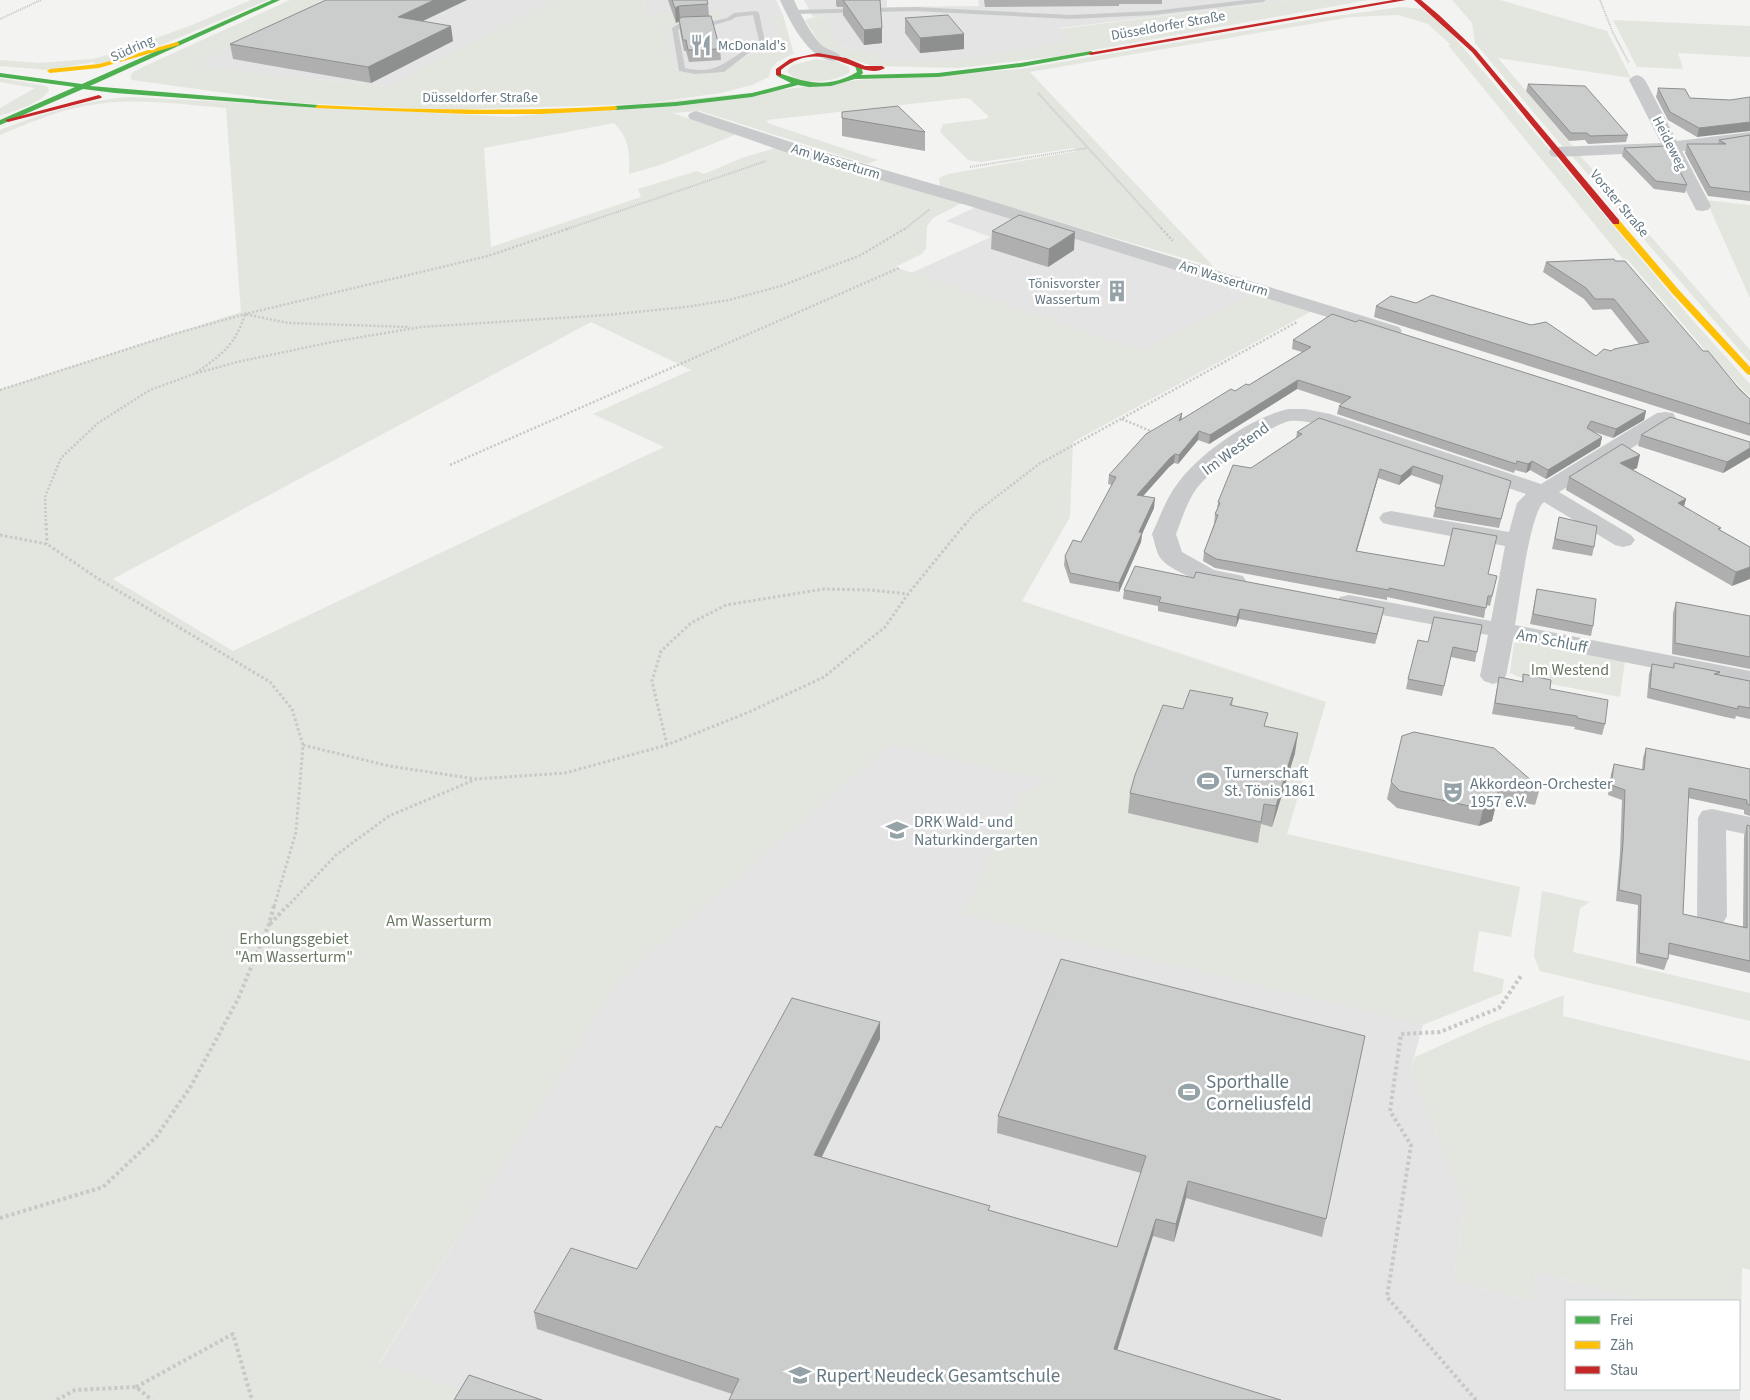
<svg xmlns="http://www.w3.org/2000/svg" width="1750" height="1400" font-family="'Source Sans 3',sans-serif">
	<rect width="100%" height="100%" fill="#f3f3f1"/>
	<!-- built -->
	<g fill="#e3e4e3">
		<polygon points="340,0 551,0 389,86 260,74 196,65"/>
		<polygon points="643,0 776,0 783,15 771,16 781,41 743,57 731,68 719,71 679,70 674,68 665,28 682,24 647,15"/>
		<polygon points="804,0 887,0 887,7 979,6 978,0 1292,0 1059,28 1079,41 959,61 917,62 886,61 864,51 841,47 822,15 813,17"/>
		<polygon points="976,207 1255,293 1143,351 911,273 991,237 946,221"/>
		<polygon points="890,745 1048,780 1018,798 965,914 1423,1025 1411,1068 1465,1207 1453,1281 1532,1301 1536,1271 1646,1301 1566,1301 1566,1389 1739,1389 1739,1326 1741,1327 1740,1400 468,1400 379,1364 619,979"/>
	</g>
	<!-- green -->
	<g fill="#e3e6df" fill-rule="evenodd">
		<polygon points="251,0 268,0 164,44 96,65 94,62 48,70 0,66 0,60 39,63 92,59 115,53 192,25"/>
		<path d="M290,0H340L197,65L260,74L389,86L551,0H643L647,15L722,11L724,17C706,25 685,23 666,29L674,68L679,70L719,71L730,68L743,57L781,41L771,16L783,15L793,51H791L795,53L777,62L771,69L769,77L752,85L721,93L642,104L443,110L298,103L139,81L132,80L130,77L133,72L145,66Z"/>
		<polygon points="1292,0 1368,0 1061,56 958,68 873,66 837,55 822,47 805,20 822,15 841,47 864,51 887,61 959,61 1078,41 1058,29"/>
		<polygon points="1452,0 1500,0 1607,31 1631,78 1498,58 1575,149 1563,147 1475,43 1472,23"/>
		<path d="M1401,7L1422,9L1446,27L1688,315L1750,384V397L1705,350L1627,259H1623L1448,45H1451L1428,24L1398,15L1351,17L1030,72L1214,267L940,187L939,178L948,174L1078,151L1074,148L981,162L968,160L940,132L943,124L985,119L989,117L970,99L964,98L767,120L768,123L878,160L867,164L700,111L672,113L737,134L660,165L629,174C630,152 629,138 614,123L484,148L491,247L641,197L638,189L697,171L704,174L742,158L778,147L962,203L933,218L927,226L926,248L922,254L895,267L1143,351L1255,293L1312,311L1073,442L1070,517L1022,601L1326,702L1287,834L1520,887L1511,937L1479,931L1473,971L1504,979L1502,993L1423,1025L964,914L1018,798L1047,780L890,745L619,980L379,1363L471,1393L468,1400H0V389L241,312L226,108C178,104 127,96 80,107C52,113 26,124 0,135V130C43,113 85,100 131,97L511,117L778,90L859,80L1020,69L1320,18ZM591,322L691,370L593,414L664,447L233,651L113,579Z"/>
		<polygon points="1613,20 1750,26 1750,57 1678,53 1683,69 1637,67"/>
		<path d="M816,59L836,61L849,67L850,72C838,82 797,87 787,71L792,65Z"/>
		<path d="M0,78L47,86L49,90C41,104 15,110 0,116V108L35,88L0,82Z"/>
		<polygon points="1578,153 1750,350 1750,362 1572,156"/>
		<polygon points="1706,200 1750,205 1750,298"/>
		<polygon points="1514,643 1529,643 1625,661 1620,697 1524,679 1510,673"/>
		<polygon points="1542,891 1590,902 1580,908 1573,952 1750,993 1750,1021 1540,971 1534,956"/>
		<polygon points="1564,995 1563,1016 1750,1061 1750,1270 1742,1268 1741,1327 1739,1326 1739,1301 1646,1301 1536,1271 1532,1301 1453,1281 1465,1207 1411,1068 1415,1057 1486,1025"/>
	</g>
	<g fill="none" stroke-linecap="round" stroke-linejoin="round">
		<!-- path-far3 -->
		<g stroke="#c7c8c7" stroke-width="2" stroke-dasharray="1 1" stroke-linecap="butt">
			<polyline points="1600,0 1613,33 1629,63"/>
			<polyline points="0,19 41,0"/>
			<polyline points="1038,93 1162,229"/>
			<polyline points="970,167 1087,148"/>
			<polyline points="567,229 766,161"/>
			<polyline points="905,229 930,209"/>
		</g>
		<!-- path-far2 -->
		<g stroke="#c7c8c7" stroke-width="2.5" stroke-dasharray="2 2" stroke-linecap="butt">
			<polyline points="1161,228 1173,241"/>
			<path d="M196,373C222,354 235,346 245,314L288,323L410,327"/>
			<polyline points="0,390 171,335 245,314 488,256 570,228"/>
			<polyline points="1122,419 1153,432"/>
			<polyline points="450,465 899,268"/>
			<polyline points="46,525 45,497 61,458 98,423 150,390 194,374 237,362 332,342 421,327 606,315 686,307 729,300 781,286 861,255 906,228"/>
			<polyline points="965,525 974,514 1039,464 1297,322"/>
		</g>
		<!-- path-far1 -->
		<g stroke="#c7c8c7" stroke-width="3" stroke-dasharray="2.5 2.5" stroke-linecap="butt">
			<polyline points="46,523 47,544"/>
			<polyline points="0,535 47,544 97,578 270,682 292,709 303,745 296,832 274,907"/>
			<polyline points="303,745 389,766 476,779 565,773 667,745 749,712 824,677 885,627 908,594 966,523"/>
			<polyline points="667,745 652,681 661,651 691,623 726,605 824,589 870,590 908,594"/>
			<polyline points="287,907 336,855 389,816 474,780"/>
		</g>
		<!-- path -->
		<g stroke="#c7c8c7" stroke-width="4" stroke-dasharray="3 3" stroke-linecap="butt">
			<polyline points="270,924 288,905"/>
			<polyline points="0,1218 103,1187 156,1137 191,1086 238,999 269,924 274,905"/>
			<polyline points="136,1387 233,1334 252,1400"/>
			<polyline points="57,1400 75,1390 136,1387 152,1400"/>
			<polyline points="1476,1400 1387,1297 1411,1145 1390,1111 1401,1034 1440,1032 1499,1008 1521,976"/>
		</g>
		<!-- lane -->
		<g fill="#c8cacb" fill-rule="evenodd">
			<polygon points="1246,0 1266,0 1263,2 1153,15 1070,19 915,11 792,14 789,12 792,10 915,7 1070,15 1153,11"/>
			<path d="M756,11L759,13L766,47L751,51L724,72L695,74L679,71L672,28L680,23L714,21L727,18L734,13ZM753,15L760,45C728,53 724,77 685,68L678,30L682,27L714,25L731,20L736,17Z"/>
		</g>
		<!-- street -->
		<g fill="#c8cacb" fill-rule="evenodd">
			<path d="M780,0H794C799,12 814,40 824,47C830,51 837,51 841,57L839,60C812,67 789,20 780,0Z"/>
			<polygon points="1637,75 1642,77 1645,80 1677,141 1750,132 1750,142 1682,151 1711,206 1708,210 1702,211 1696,210 1666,152 1557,157 1551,156 1549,152 1551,148 1557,147 1661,143 1629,80 1632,77"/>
			<polygon points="696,111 806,147 978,197 1399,327 1402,331 1399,335 1392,337 1385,335 966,205 794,155 690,119 688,116 690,113"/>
			<path d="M1288,409H1305L1330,414L1541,484L1657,413L1665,412L1673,413L1676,418L1673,423L1559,492L1631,535L1635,540L1631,545L1623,547L1615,545L1544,502C1530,512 1519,604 1515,625L1750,671V687L1513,640L1506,676L1502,681L1493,684L1484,681L1480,676L1488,635L1340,607L1337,602L1340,597L1349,595L1491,621L1505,546L1391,525L1383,523L1379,518L1383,513L1391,511L1509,532L1517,503L1526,494L1314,423C1306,422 1298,420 1290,421C1268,425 1211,470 1197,488C1187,501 1182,519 1176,534L1182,552L1214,570L1243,576L1246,581L1243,586C1223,591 1176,575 1162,560C1156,554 1155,542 1152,534C1160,517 1166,498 1178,483C1201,452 1251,418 1288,409Z"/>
			<polygon points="1712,809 1750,817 1750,835 1726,830 1727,916 1723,923 1712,926 1701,923 1697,916 1698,818 1702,811"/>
		</g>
		<!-- fast -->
		<g fill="#4caf50" fill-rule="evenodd">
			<polygon points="272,0 280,0 90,86 318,105 320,106 320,108 115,93 83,89 0,125 0,120 75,87 0,77 0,73 82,84"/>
			<path d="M1091,51L1094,53L1093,54L1021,67L938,77L855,79L831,86L809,87L798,85L752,97L676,106L615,110L612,108L615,106L676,102L752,93L791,83L777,76V74L779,73C808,83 828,89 857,72L855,66L858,64L861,66L863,73L861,75L938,73L1021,63Z"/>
		</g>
		<!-- slow -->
		<g fill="#ffc107" fill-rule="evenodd">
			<polygon points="177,42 179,43 179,45 99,68 50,73 47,71 50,69 99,64"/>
			<path d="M318,105C417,110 516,112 615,106L618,108L615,110L541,114H467L316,108L315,107Z"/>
			<polygon points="1613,220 1619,220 1678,289 1750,367 1750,375 1747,374 1672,293 1613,224"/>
		</g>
		<!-- jam -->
		<g fill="#c62828" fill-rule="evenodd">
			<polygon points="1393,0 1406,0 1091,55 1088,53"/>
			<polygon points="1414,0 1421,0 1439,15 1476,50 1619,220 1619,224 1613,224 1472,52"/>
			<path d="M818,53L846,58L865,66H882L885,68C861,83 823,34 781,70V76L776,75V69L790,59Z"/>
			<polygon points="99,95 102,97 101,98 8,122 5,120"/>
		</g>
	</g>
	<!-- wall -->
	<g fill="#afafaf">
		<polygon points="668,0 707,0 708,4 709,16 720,49 721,60 689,62 686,51 684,51 680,31 679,21 676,23"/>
		<polygon points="836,0 880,0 882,43 864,45 843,15 843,7 837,7 836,5"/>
		<polygon points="984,0 1162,0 1162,4 1119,4 1119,6 985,7"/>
		<polygon points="905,18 964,49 920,53 905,33"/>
		<polygon points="423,21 453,41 371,83 233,59 230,44"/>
		<polygon points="1528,84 1628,135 1626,142 1588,144 1585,140 1569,141 1526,91"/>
		<polygon points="1658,88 1690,98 1730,100 1697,137 1668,120 1656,97"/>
		<polygon points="842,112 925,132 925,151 842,136"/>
		<polygon points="1750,135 1750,201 1708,196 1685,153 1687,144 1718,144 1719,140"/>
		<polygon points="1624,148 1687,185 1685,193 1654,189 1622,156"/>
		<polygon points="992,231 1074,250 1048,267 991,249"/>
		<polygon points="1614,259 1750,399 1750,436 1374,317 1376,306 1596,356 1639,344 1611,309 1593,310 1584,299 1543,272 1546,262"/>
		<polygon points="1293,340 1646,411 1644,420 1613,438 1591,431 1602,437 1600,446 1546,479 1530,470 1526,473 1515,470 1514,473 1337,414 1339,406 1342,404 1297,389 1209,444 1198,440 1178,464 1174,463 1169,467 1143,496 1154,508 1142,534 1141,542 1119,592 1070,583 1064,565 1065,556 1081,542 1112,485 1108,484 1109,475 1182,413 1182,420 1235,391 1249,385 1302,352 1292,349"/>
		<polygon points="1297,432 1509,490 1499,528 1433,517 1441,485 1411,475 1399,485 1378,478 1357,551 1497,576 1490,606 1486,605 1484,618 1387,597 1387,600 1215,568 1203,561 1204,552 1214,524 1215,514 1217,509 1218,502 1251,468 1296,438"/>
		<polygon points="1641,435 1750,442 1750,457 1723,473 1638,446"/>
		<polygon points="1637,468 1633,470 1686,499 1684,506 1720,530 1750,547 1732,586 1566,490 1569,477"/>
		<polygon points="1559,517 1594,547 1592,556 1552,549"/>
		<polygon points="1537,589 1593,626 1591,636 1530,624"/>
		<polygon points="1124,590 1382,617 1375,644 1239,619 1236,627 1158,611 1158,606 1123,599"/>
		<polygon points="1676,602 1750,616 1750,669 1672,654 1673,613"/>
		<polygon points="1482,625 1475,662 1451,657 1442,696 1406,689 1408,679 1428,642"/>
		<polygon points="1674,663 1720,672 1719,675 1750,681 1750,719 1736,716 1735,719 1721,716 1647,698 1649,674 1652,664 1673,668"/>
		<polygon points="1523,674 1550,689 1605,724 1602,735 1574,729 1575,727 1492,714 1499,677 1522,682"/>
		<polygon points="1233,698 1232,706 1266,727 1295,753 1272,827 1261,824 1258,843 1128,813 1130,793 1183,709"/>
		<polygon points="1402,736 1540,788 1535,805 1497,797 1492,821 1479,826 1397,808 1387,799"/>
		<polygon points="1646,748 1750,769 1750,816 1744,814 1744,810 1688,798 1683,914 1743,927 1744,836 1747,825 1750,826 1750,973 1668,954 1668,959 1664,970 1636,963 1638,905 1616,901 1620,853 1622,800 1608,795 1611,774 1614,764 1642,770 1643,758"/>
		<polygon points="880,1022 880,1039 822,1157 990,1211 1117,1247 1141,1173 997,1133 998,1116 1365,1036 1322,1237 1186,1198 1174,1242 1153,1236 732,1394 537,1329 534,1312 637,1269 721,1128"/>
	</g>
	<!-- shaded-wall -->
	<g fill="#8e8f8f">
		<polygon points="434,0 467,0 400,32 398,17"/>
		<polygon points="679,6 680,21 676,23 675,8"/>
		<polygon points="451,26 453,41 371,83 368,67"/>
		<polygon points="882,28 882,43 864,45 864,30"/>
		<polygon points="964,34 964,49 920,53 920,38"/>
		<polygon points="1750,122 1750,131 1697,137 1699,128"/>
		<polygon points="1075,232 1074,250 1048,267 1049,249"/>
		<polygon points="1298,380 1297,389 1209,444 1210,435"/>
		<polygon points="1646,411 1644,420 1613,438 1616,429"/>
		<polygon points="1199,431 1198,440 1178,464 1179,455"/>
		<polygon points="1602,437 1600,446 1546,479 1548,470"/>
		<polygon points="1750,448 1750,457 1723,473 1727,462"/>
		<polygon points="1175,454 1174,463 1169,467 1136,504 1137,495 1170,458"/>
		<polygon points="1640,455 1637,468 1617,476 1620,463"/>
		<polygon points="1532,461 1530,470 1526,473 1528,464"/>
		<polygon points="1413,466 1411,475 1399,485 1401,476"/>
		<polygon points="1380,469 1378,478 1354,560 1356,551"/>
		<polygon points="1155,498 1154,508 1142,534 1141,542 1119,592 1119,583 1139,532"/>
		<polygon points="1686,499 1682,513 1678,503"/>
		<polygon points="1750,567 1750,579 1732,586 1736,572"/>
		<polygon points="1384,608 1382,617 1375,644 1377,634"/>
		<polygon points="1240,609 1239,619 1236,627 1237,617"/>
		<polygon points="1298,733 1295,753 1272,827 1276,806"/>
		<polygon points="1496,805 1492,821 1479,826 1483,809"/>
		<polygon points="880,1022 880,1039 814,1172 814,1155"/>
		<polygon points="1188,1181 1186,1198 1174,1242 1176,1224"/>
		<polygon points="1156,1219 1153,1236 1112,1367 1114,1349"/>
	</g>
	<!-- building -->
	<g fill="#cbcccc" stroke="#8e8f8f">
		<polygon points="326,0 434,0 398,17 451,26 368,67 230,44"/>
		<polygon points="672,0 707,0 708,4 679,6 675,8"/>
		<polygon points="843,0 880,0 882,28 864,30"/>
		<polygon points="948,15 964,34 920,38 905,18"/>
		<polygon points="711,16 720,49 688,50 686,40 683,40 679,19 682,17"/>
		<polygon points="1528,84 1585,86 1628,135 1590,136 1587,133 1571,133"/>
		<polygon points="1658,88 1685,89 1690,98 1730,100 1750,97 1750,122 1699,128 1670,112"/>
		<polygon points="898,106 925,132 842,118 842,112"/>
		<polygon points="1750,135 1750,192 1710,187 1687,144 1726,144 1719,140"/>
		<polygon points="1667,146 1687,185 1656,181 1624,148"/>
		<polygon points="1019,215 1075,232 1049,249 992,231"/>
		<polygon points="1614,259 1615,261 1625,261 1703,351 1708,351 1740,390 1750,399 1750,424 1376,306 1391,296 1416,303 1432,295 1531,325 1546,322 1596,356 1604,349 1611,351 1614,349 1649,342 1614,299 1595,299 1586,288 1546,262"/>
		<polygon points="1332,314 1356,322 1359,320 1646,411 1616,429 1591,421 1587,428 1602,437 1548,470 1532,461 1528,464 1517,461 1516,464 1339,406 1351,397 1298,380 1210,435 1199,431 1179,455 1175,454 1170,458 1137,495 1155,498 1139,532 1142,533 1119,583 1070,573 1065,556 1073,540 1081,542 1116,477 1109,475 1146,434 1182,413 1179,421 1231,389 1235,391 1246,384 1249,385 1311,347 1293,340"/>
		<polygon points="1670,417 1750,442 1750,448 1727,462 1641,435"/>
		<polygon points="1319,418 1511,481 1501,519 1435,507 1443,476 1413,466 1401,476 1380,469 1356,551 1444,566 1453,528 1497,536 1488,574 1497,576 1492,596 1488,596 1486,608 1389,588 1389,590 1216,559 1204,552 1218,515 1215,514 1220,503 1218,502 1233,465 1251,468 1302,434 1297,432"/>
		<polygon points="1622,444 1640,455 1620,463 1686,499 1678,503 1721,528 1718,529 1750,547 1750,567 1736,572 1569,477"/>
		<polygon points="1559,517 1597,526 1594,547 1555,539"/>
		<polygon points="1135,566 1194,578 1196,572 1384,608 1377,634 1240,609 1237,617 1159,602 1161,597 1124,590"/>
		<polygon points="1537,589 1596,599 1593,626 1533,614"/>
		<polygon points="1676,602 1750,616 1750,657 1675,643"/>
		<polygon points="1434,617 1482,625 1477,652 1453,647 1444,686 1408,679 1418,640 1428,642"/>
		<polygon points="1674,663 1720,672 1714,674 1750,681 1750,708 1738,706 1738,709 1725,706 1650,688 1652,664 1674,668"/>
		<polygon points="1523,674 1551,680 1550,689 1608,700 1605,724 1577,718 1577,716 1495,703 1499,677 1523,682"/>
		<polygon points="1190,690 1233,698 1230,705 1268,713 1264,726 1298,733 1276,806 1264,804 1261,822 1130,793 1135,775 1163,705 1183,709"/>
		<polygon points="1414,732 1494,748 1540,788 1500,780 1496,805 1483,809 1400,791 1391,782 1402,736"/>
		<polygon points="1646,748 1750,769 1750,805 1747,804 1747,800 1689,788 1683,914 1747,928 1747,825 1750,826 1750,961 1669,943 1668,959 1639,953 1641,895 1619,890 1623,843 1625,790 1611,785 1614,764 1644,770"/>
		<polygon points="1061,959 1365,1036 1326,1219 1188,1181 1176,1224 1156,1219 1114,1349 1281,1400 729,1400 739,1379 534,1312 571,1248 637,1269 716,1126 721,1128 792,998 880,1022 814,1155 990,1206 988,1210 1117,1247 1146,1156 998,1116"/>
		<polygon points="469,1375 542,1400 454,1400"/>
	</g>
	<!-- icons -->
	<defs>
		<g id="restaurant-bare" transform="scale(1.725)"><path d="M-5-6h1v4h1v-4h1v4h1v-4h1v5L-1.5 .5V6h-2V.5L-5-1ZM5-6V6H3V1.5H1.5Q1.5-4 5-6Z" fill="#95a2a8" stroke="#fff" stroke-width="2.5" paint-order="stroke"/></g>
		<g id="building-bare" transform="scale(1.725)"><path d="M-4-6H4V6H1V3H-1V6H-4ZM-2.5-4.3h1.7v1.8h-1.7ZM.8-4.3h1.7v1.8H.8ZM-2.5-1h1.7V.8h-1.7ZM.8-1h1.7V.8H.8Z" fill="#95a2a8" stroke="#fff" stroke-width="2.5" paint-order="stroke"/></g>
		<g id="stadium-bare" transform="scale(1.725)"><path d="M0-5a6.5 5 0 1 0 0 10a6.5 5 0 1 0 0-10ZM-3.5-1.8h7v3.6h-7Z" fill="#95a2a8" stroke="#fff" stroke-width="2.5" paint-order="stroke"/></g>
		<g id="theatre-bare" transform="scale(1.725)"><path d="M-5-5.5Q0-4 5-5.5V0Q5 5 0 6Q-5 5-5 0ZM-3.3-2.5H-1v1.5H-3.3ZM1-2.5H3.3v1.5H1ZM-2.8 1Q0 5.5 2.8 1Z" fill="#95a2a8" stroke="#fff" stroke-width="2.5" paint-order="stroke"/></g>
		<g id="school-bare" transform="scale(1.725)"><path d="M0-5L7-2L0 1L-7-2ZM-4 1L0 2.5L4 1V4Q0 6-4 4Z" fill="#95a2a8" stroke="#fff" stroke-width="2.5" paint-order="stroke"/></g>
	</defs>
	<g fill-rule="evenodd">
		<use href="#restaurant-bare" x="701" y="45"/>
		<use href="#building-bare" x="1117" y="291"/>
		<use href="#stadium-bare" x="1208" y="781"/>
		<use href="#theatre-bare" x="1453" y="792"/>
		<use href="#school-bare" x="897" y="830"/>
		<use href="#stadium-bare" x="1189" y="1092"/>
		<use href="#school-bare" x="800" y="1375"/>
	</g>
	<g text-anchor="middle" stroke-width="5" stroke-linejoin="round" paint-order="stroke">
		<!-- far-street labels -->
		<g font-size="14" fill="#637781" stroke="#fff">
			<text transform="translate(1168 25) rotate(-10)" y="5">Düsseldorfer Straße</text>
			<text transform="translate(132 48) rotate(-24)" y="5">Südring</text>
			<text x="480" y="102">Düsseldorfer Straße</text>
			<text transform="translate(1670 143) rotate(63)" y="5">Heideweg</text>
			<text transform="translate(836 161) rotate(17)" y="5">Am Wasserturm</text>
			<text transform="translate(1620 203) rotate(50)" y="5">Vorster Straße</text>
			<text transform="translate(1224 278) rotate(17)" y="5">Am Wasserturm</text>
		</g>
		<!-- far-poi labels -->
		<g font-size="14" fill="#637781" stroke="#fff" text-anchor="start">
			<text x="718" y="50">McDonald's</text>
			<text x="1100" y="288" text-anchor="end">Tönisvorster<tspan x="1100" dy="16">Wassertum</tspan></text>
		</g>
		<!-- street labels -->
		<g font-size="16" fill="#637781" stroke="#fff">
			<text transform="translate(1235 448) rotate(-36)" y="6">Im Westend</text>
			<text transform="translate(1552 640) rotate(11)" y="6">Am Schluff</text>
		</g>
		<!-- park labels -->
		<g font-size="16" fill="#697862" stroke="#fff">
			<text x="1570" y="675">Im Westend</text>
			<text x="439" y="926">Am Wasserturm</text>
			<text x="294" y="944">Erholungsgebiet<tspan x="294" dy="18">"Am Wasserturm"</tspan></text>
		</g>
		<!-- poi labels -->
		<g font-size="16" fill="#637781" stroke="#fff" text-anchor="start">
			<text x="1224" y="778">Turnerschaft<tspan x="1224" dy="18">St. Tönis 1861</tspan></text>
			<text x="1470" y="789">Akkordeon-Orchester<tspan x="1470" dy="18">1957 e.V.</tspan></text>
			<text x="914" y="827">DRK Wald- und<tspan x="914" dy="18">Naturkindergarten</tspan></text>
		</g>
		<!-- near-poi labels -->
		<g font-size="19" fill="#637781" stroke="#fff" text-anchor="start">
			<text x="1206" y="1088">Sporthalle<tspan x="1206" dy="22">Corneliusfeld</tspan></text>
			<text x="816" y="1382">Rupert Neudeck Gesamtschule</text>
		</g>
	</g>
	<!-- legend -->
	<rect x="1565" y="1300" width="175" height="90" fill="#ffffff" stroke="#c1c9cd"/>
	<rect x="1575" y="1316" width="25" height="8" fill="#4caf50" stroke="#c1c9cd"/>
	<text x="1610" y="1325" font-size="15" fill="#637781">Frei</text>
	<rect x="1575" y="1341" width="25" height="8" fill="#ffc107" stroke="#c1c9cd"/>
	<text x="1610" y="1350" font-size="15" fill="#637781">Zäh</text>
	<rect x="1575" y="1366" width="25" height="8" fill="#c62828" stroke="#c1c9cd"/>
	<text x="1610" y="1375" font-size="15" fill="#637781">Stau</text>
</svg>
